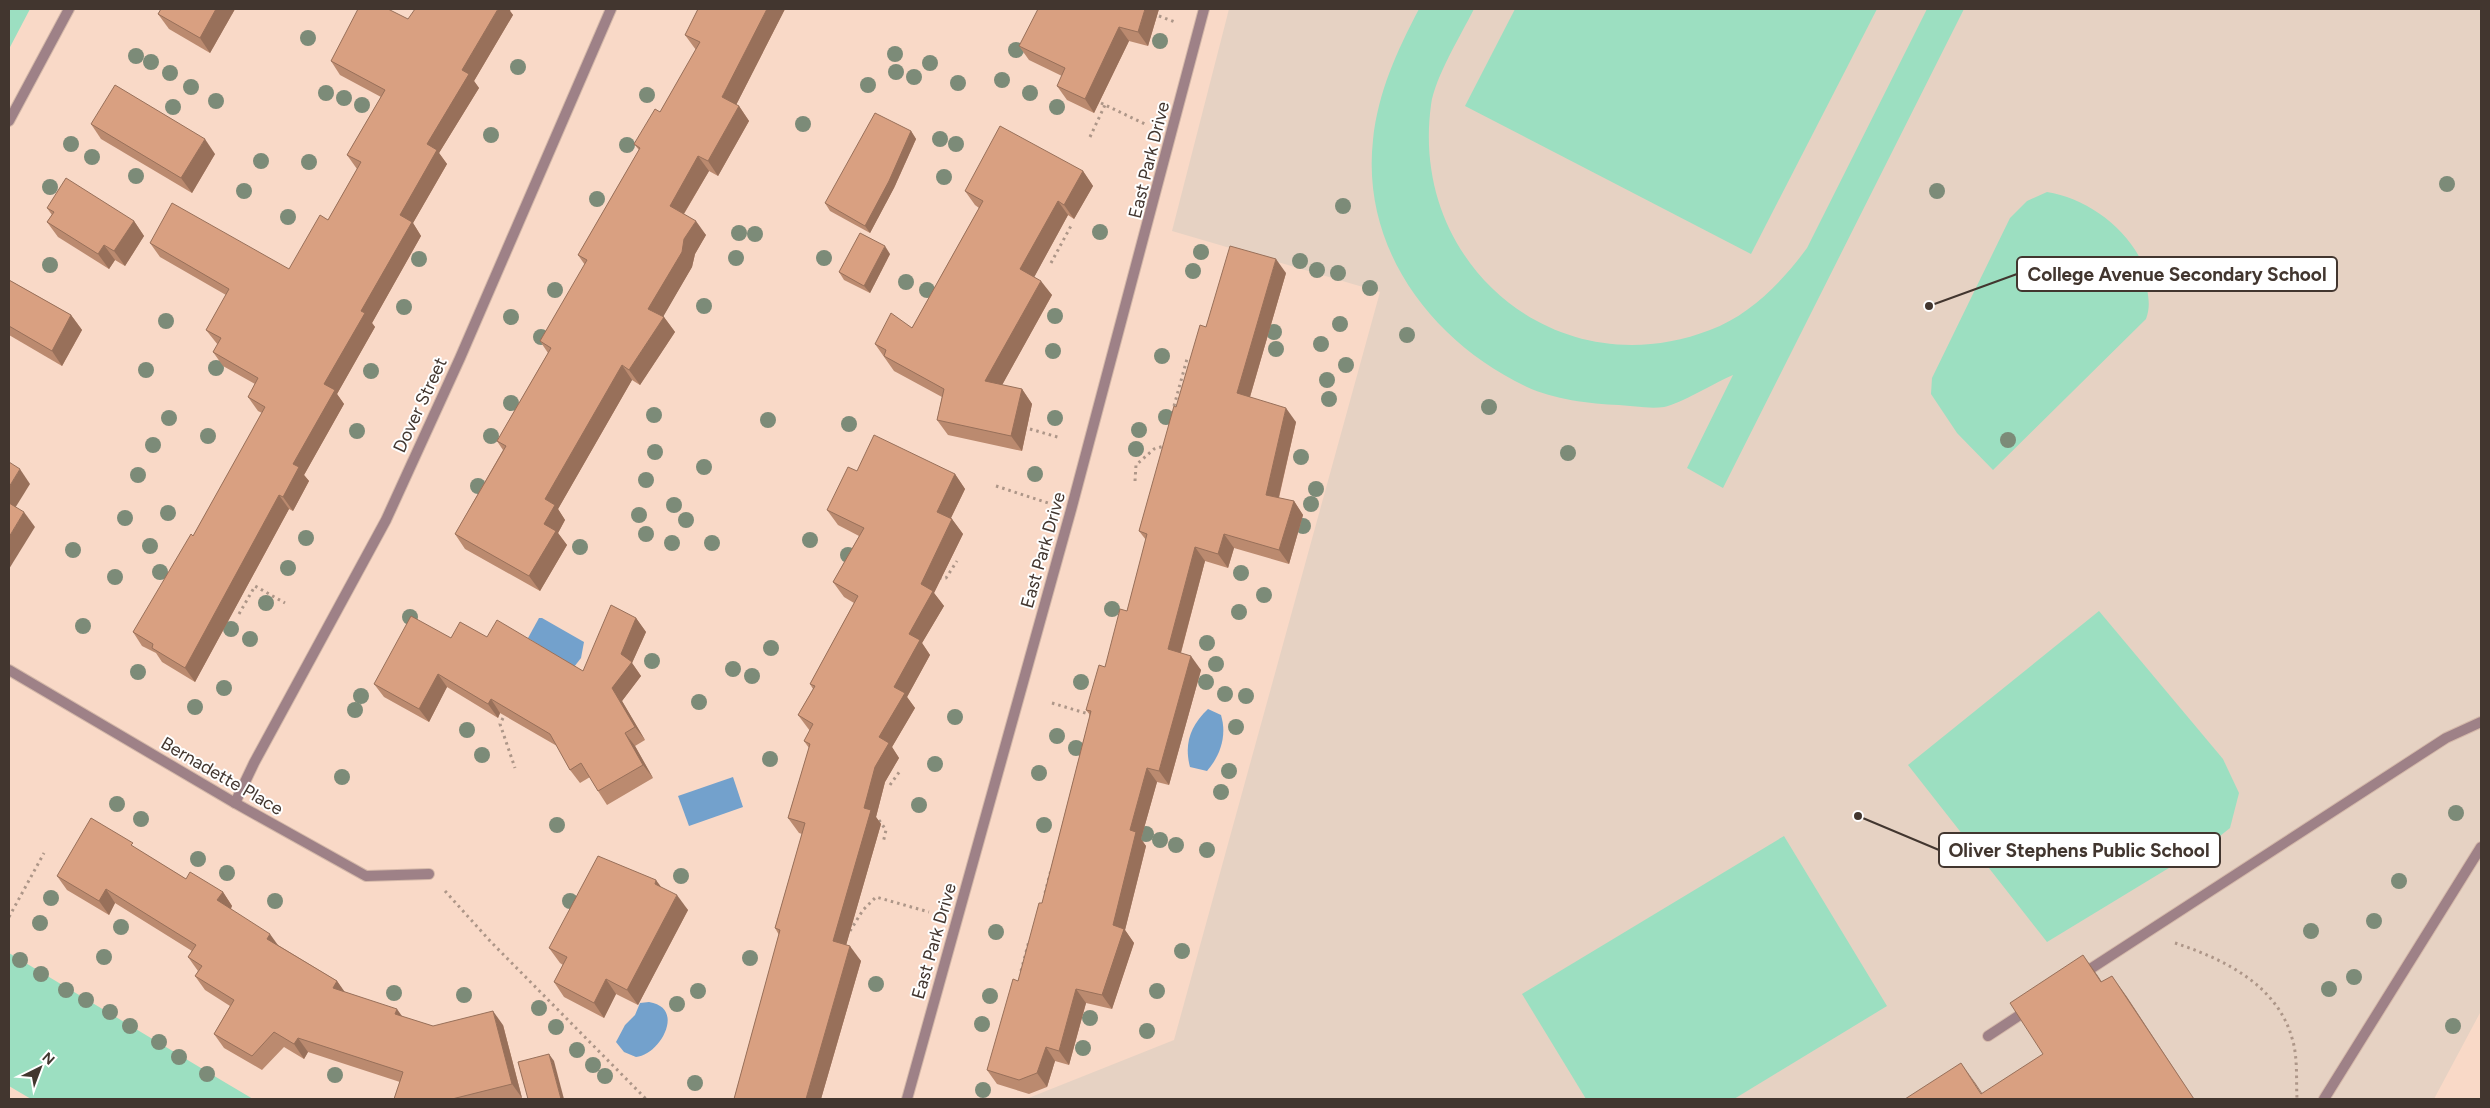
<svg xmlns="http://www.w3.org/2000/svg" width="2490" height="1108" font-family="Figtree,sans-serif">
	<rect width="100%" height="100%" fill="#f9d9c7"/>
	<!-- education -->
	<polygon fill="#e6d2c3" points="1229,9 2481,9 2481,1011 2434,1099 1026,1099 1174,1040 1380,292 1172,231"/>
	<!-- green -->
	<g fill="#9cdfc1">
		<polygon points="9,9 30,9 9,49"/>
		<path d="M1419,9H1474C1461,35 1435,77 1431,105C1409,265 1557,389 1710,330C1750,315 1782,282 1807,248L1927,9H1964L1723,488L1687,468L1733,375C1716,382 1680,404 1664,407C1650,409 1633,406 1619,405C1590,404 1553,399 1527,387C1432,342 1361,249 1373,140C1378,92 1397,51 1419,9Z"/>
		<polygon points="1515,9 1877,9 1751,254 1465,106"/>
		<path d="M2047,192C2087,198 2131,230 2145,270C2147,275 2146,283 2147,289C2149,300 2150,308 2146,319L1993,470L1957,433L1931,394L1932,378L2010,218L2027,201Z"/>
		<polygon points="2099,611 2223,759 2239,793 2230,828 2215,840 2047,942 1908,765"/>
		<polygon points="1784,836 1887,1006 1734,1099 1586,1099 1522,994"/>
		<polygon points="9,953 226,1083 253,1099 31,1099 9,1086"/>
	</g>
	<!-- water -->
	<g fill="#73a1cc">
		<polygon points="539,618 542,618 584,642 581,658 574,667 528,638"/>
		<path d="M1208,709L1221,715C1227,735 1221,755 1207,771L1190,767C1184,744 1190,726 1208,709Z"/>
		<polygon points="733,777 743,807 689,826 678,796"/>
		<path d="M649,1002C687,1008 659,1056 636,1057L624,1052L616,1042L625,1025L635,1015L640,1003Z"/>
	</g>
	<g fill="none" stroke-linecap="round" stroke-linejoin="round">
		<!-- lane casing -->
		<g stroke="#d4b8a9" stroke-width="12">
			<g id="lane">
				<polyline points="2081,975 2446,738 2481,722"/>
				<polyline points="1988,1036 2029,1009"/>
				<polyline points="2324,1099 2481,847"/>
			</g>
		</g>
		<!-- street casing -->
		<g stroke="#d4b8a9" stroke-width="12">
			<g id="street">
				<polyline points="9,121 69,9"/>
				<polyline points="9,670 235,803 366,876 429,874"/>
				<polyline points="235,803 254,763 386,520 460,358 611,9"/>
				<polyline points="907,1099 1071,510 1204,9"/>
			</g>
		</g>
		<!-- path -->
		<g stroke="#ad9688" stroke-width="3" stroke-dasharray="2.5 4" stroke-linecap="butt">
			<polyline points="1159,16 1175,22"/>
			<polyline points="1101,103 1147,125"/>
			<polyline points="1090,137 1105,105"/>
			<polyline points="1051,263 1072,224"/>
			<polyline points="1174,406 1187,359"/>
			<polyline points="1030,429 1061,438"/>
			<polyline points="1135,481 1136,465 1154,449 1164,446"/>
			<polyline points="996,486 1048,503"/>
			<polyline points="939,578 946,578 957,561"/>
			<polyline points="239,614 255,586 285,603"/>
			<polyline points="1052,703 1092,715"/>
			<polyline points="503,718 500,724 515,768"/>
			<polyline points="890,785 900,771"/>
			<polyline points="879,820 886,830 883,843"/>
			<polyline points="445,891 491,942 646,1099"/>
			<polyline points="1045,893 1051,870"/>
			<polyline points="9,917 44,853"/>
			<polyline points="850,931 863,910 876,897 929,912"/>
			<path d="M2175,943C2224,959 2277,985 2292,1038C2298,1057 2296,1079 2297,1099"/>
			<polyline points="1021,971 1029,941"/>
		</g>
		<!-- lane -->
		<use href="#lane" stroke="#9e8187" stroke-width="10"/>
		<!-- street -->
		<use href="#street" stroke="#9e8187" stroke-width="10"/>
	</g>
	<!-- trees -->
	<g fill="#7c8b78">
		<circle cx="308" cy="38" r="8"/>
		<circle cx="1160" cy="41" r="8"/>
		<circle cx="1016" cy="50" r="8"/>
		<circle cx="895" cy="54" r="8"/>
		<circle cx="136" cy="56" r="8"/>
		<circle cx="151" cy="62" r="8"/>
		<circle cx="930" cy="63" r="8"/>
		<circle cx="518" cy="67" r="8"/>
		<circle cx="896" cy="72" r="8"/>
		<circle cx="170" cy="73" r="8"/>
		<circle cx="914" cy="77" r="8"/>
		<circle cx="1002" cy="80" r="8"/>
		<circle cx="958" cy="83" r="8"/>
		<circle cx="868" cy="85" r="8"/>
		<circle cx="191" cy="87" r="8"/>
		<circle cx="326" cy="93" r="8"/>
		<circle cx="1030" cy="93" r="8"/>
		<circle cx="647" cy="95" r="8"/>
		<circle cx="344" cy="98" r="8"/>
		<circle cx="216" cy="101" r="8"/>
		<circle cx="362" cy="105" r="8"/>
		<circle cx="173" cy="107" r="8"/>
		<circle cx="1057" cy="107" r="8"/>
		<circle cx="803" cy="124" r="8"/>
		<circle cx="491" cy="135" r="8"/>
		<circle cx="940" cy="139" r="8"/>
		<circle cx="71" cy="144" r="8"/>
		<circle cx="956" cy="144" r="8"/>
		<circle cx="627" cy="145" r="8"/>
		<circle cx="92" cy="157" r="8"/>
		<circle cx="261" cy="161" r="8"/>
		<circle cx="309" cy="162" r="8"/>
		<circle cx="136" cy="176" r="8"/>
		<circle cx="944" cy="177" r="8"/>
		<circle cx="2447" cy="184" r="8"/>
		<circle cx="50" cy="187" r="8"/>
		<circle cx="244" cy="191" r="8"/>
		<circle cx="1937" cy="191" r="8"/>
		<circle cx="597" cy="199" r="8"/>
		<circle cx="1343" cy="206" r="8"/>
		<circle cx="288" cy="217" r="8"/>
		<circle cx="1100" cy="232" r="8"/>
		<circle cx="739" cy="233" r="8"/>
		<circle cx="755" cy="234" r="8"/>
		<circle cx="1201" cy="252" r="8"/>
		<circle cx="736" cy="258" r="8"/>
		<circle cx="824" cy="258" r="8"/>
		<circle cx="419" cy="259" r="8"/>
		<circle cx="1300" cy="261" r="8"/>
		<circle cx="50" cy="265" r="8"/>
		<circle cx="1317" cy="270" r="8"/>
		<circle cx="1193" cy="271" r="8"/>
		<circle cx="1338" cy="273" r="8"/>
		<circle cx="906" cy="282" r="8"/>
		<circle cx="1370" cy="288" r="8"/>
		<circle cx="555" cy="290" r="8"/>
		<circle cx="927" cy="290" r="8"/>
		<circle cx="704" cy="306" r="8"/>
		<circle cx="404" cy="307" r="8"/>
		<circle cx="1055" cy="316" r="8"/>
		<circle cx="511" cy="317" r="8"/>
		<circle cx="166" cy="321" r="8"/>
		<circle cx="1340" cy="324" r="8"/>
		<circle cx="1274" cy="332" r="8"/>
		<circle cx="1407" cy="335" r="8"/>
		<circle cx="541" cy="337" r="8"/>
		<circle cx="1321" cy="344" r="8"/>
		<circle cx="1276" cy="349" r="8"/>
		<circle cx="1053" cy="351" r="8"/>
		<circle cx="1162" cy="356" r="8"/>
		<circle cx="1346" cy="365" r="8"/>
		<circle cx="216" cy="368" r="8"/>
		<circle cx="146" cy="370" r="8"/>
		<circle cx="371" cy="371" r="8"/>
		<circle cx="1327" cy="380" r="8"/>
		<circle cx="1329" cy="399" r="8"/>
		<circle cx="511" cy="403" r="8"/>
		<circle cx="1489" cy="407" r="8"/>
		<circle cx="654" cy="415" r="8"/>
		<circle cx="1166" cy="417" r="8"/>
		<circle cx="169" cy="418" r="8"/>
		<circle cx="1055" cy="418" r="8"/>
		<circle cx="768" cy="420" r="8"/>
		<circle cx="849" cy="424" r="8"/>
		<circle cx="1139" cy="430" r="8"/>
		<circle cx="357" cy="431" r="8"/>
		<circle cx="208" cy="436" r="8"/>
		<circle cx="491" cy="436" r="8"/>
		<circle cx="2008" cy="440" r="8"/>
		<circle cx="153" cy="445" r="8"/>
		<circle cx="1136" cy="449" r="8"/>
		<circle cx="655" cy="452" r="8"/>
		<circle cx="1568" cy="453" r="8"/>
		<circle cx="1301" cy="457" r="8"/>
		<circle cx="704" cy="467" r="8"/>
		<circle cx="1035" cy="474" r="8"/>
		<circle cx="138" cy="475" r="8"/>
		<circle cx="646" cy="480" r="8"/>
		<circle cx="478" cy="486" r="8"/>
		<circle cx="1316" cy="489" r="8"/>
		<circle cx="1311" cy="504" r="8"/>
		<circle cx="674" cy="505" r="8"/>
		<circle cx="168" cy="513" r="8"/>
		<circle cx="639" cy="515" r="8"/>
		<circle cx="125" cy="518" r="8"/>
		<circle cx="686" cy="520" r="8"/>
		<circle cx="1303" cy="526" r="8"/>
		<circle cx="646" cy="534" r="8"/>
		<circle cx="306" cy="538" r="8"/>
		<circle cx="810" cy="540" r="8"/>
		<circle cx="672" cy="543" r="8"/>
		<circle cx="712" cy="543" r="8"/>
		<circle cx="150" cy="546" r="8"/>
		<circle cx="580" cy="547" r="8"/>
		<circle cx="73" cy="550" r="8"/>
		<circle cx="848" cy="555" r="8"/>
		<circle cx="288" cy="568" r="8"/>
		<circle cx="160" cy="572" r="8"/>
		<circle cx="1241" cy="573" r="8"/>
		<circle cx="115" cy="577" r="8"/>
		<circle cx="1264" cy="595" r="8"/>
		<circle cx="266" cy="603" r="8"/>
		<circle cx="1112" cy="609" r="8"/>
		<circle cx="1239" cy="612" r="8"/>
		<circle cx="410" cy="617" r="8"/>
		<circle cx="83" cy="626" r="8"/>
		<circle cx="231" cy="629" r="8"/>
		<circle cx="250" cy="639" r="8"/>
		<circle cx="1207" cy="643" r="8"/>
		<circle cx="771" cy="648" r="8"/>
		<circle cx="652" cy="661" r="8"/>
		<circle cx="1216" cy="664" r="8"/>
		<circle cx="733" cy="669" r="8"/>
		<circle cx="138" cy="672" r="8"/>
		<circle cx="752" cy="676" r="8"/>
		<circle cx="1081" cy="682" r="8"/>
		<circle cx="1206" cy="682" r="8"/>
		<circle cx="224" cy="688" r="8"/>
		<circle cx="1225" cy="694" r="8"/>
		<circle cx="361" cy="696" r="8"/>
		<circle cx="1246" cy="696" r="8"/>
		<circle cx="699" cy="702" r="8"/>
		<circle cx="195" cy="707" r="8"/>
		<circle cx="355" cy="710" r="8"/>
		<circle cx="955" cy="717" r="8"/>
		<circle cx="1236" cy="727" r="8"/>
		<circle cx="467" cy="730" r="8"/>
		<circle cx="1057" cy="736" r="8"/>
		<circle cx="1076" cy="748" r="8"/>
		<circle cx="482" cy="755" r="8"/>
		<circle cx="770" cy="759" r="8"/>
		<circle cx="935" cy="764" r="8"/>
		<circle cx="1229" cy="771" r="8"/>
		<circle cx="1039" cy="773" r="8"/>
		<circle cx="342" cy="777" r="8"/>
		<circle cx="1221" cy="792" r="8"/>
		<circle cx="117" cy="804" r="8"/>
		<circle cx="919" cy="805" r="8"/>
		<circle cx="2456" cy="813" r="8"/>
		<circle cx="141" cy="819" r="8"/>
		<circle cx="557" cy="825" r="8"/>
		<circle cx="1044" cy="825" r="8"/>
		<circle cx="1146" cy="834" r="8"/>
		<circle cx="1160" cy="840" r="8"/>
		<circle cx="1176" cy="845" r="8"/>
		<circle cx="1207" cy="850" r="8"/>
		<circle cx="198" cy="859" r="8"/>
		<circle cx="227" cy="873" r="8"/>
		<circle cx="681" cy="876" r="8"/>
		<circle cx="2399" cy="881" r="8"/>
		<circle cx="51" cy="898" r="8"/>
		<circle cx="275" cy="901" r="8"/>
		<circle cx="570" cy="901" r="8"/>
		<circle cx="2374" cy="921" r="8"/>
		<circle cx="40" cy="923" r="8"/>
		<circle cx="121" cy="927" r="8"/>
		<circle cx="2311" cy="931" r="8"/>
		<circle cx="996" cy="932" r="8"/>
		<circle cx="1182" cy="951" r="8"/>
		<circle cx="104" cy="957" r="8"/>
		<circle cx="750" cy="958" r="8"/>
		<circle cx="20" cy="960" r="8"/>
		<circle cx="41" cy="974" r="8"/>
		<circle cx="2354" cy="977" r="8"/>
		<circle cx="876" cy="984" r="8"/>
		<circle cx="2329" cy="989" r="8"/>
		<circle cx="66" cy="990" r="8"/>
		<circle cx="698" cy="991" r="8"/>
		<circle cx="1157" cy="991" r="8"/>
		<circle cx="394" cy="993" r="8"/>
		<circle cx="464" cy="995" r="8"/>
		<circle cx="990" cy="996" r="8"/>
		<circle cx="86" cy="1000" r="8"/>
		<circle cx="677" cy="1004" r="8"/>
		<circle cx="539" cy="1008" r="8"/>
		<circle cx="110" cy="1012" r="8"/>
		<circle cx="1090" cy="1018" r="8"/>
		<circle cx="982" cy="1024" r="8"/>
		<circle cx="130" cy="1026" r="8"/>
		<circle cx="2453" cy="1026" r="8"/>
		<circle cx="556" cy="1027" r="8"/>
		<circle cx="1147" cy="1031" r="8"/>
		<circle cx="159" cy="1042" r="8"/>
		<circle cx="1083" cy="1048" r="8"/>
		<circle cx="577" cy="1050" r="8"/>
		<circle cx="179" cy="1057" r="8"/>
		<circle cx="593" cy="1065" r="8"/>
		<circle cx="207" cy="1074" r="8"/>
		<circle cx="335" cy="1075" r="8"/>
		<circle cx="605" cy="1076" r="8"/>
		<circle cx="695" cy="1083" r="8"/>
		<circle cx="983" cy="1090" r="8"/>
	</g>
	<!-- wall -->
	<g fill="#bb8a6f">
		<polygon points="161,9 235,9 210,53 169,29 158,14"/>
		<polygon points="698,9 785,9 736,105 739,106 749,121 718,176 709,171 684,214 706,235 695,254 692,267 663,316 675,332 640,385 632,380 558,509 565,520 558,533 567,545 540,591 465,549 455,534 503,450 497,441 548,353 540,341 585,265 578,255 639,150 634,144 660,112 696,50 685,35"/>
		<polygon points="1159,9 1148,46 1129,41 1094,113 1067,100 1057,86 1062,76 1029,60 1019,46"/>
		<polygon points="510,11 513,15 474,81 479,88 439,153 447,164 413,223 421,236 372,323 375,327 337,394 344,404 304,475 309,481 293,511 289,509 195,682 162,662 156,653 142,646 133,632 193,536 262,413 258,411 248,397 255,384 223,366 213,352 218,345 206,330 226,295 160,257 150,243 289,269 328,220 357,169 347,155 381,97 340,75 331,61 408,19"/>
		<polygon points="91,124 215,154 192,193 101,139"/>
		<polygon points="911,131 916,139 894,188 870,233 830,211 825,203"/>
		<polygon points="1083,171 1093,186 1074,219 1068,215 1034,277 1052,295 1002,385 1022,389 1032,404 1022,451 948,435 937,420 942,397 894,371 875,344 912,328 979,208 975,205 965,191"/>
		<polygon points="47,208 134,221 144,236 125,266 115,260 109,269 58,237 47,222 52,215"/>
		<polygon points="890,254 870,293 844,280 839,272"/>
		<polygon points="1286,273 1250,397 1296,422 1279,498 1294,501 1303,515 1289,564 1234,548 1228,568 1205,561 1181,653 1201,670 1169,785 1157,782 1141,839 1146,846 1125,930 1134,943 1112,1009 1086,1003 1069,1065 1055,1061 1047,1087 1029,1094 997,1084 987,1070 1018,981 1042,903 1090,715 1086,710 1105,667 1127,611 1146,540 1139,531 1176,407 1206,327"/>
		<polygon points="9,280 71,315 82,330 62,366 9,335"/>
		<polygon points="857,471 955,474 965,489 951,518 963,534 934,593 944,606 922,643 930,655 907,697 915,708 892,747 899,758 885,782 876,817 881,824 846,945 861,961 821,1099 734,1099 779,935 775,928 802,834 799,833 788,818 809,748 804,741 810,731 798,715 813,689 810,684 854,603 844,597 833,582 859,536 838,525 827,510"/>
		<polygon points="636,618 646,632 632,663 641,676 622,701 645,740 635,746 653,778 607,805 598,791 590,777 580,783 570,770 557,746 500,713 498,718 447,687 429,722 384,697 374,684 451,638 487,637 583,671"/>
		<polygon points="137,849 186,879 223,892 232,906 231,909 278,945 337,981 344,992 403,1017 433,1026 503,1025 522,1098 517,1099 394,1099 400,1082 308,1052 304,1059 284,1047 262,1070 224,1048 214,1034 230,1006 205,990 195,976 198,971 188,957 192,951 115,903 109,915 67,890 57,876"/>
		<polygon points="661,888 688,910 638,1005 616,994 604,1018 564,997 554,982 563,965 560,963 549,948"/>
	</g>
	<!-- shaded-wall -->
	<g fill="#98705a">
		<polygon points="216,9 235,9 210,53 200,38"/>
		<polygon points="498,9 511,9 510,11 513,15 474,81 479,88 439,153 447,164 413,223 421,236 372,323 375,327 337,394 344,404 304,475 309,481 293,511 283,497 293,464 324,384 400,215 427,144 462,70"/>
		<polygon points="767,9 785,9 733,111 722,97"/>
		<polygon points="1145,9 1159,9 1148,46 1138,32"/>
		<polygon points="1119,27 1129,41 1094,113 1085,99"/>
		<polygon points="739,106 749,121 718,176 708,161"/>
		<polygon points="911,131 916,139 894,188 870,233 865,226"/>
		<polygon points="205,139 215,154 192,193 181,178"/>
		<polygon points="698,156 709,171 680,220 670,206"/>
		<polygon points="1083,171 1093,186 1074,219 1064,205"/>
		<polygon points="1058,201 1068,215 1031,283 1020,269"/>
		<polygon points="134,221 144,236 125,266 114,251"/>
		<polygon points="696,221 706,235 695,254 692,267 659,324 648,309 684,239"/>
		<polygon points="104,245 115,260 109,269 98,254"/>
		<polygon points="885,246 890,254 870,293 864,286"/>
		<polygon points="1276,259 1286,273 1247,407 1237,393"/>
		<polygon points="1041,281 1052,295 996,396 985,381"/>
		<polygon points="71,315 82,330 62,366 52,351"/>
		<polygon points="664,317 675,332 640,385 629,370"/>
		<polygon points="622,365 632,380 558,509 565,520 558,533 567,545 540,591 529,576 544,524 545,499"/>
		<polygon points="1022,389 1032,404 1022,451 1011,436"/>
		<polygon points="1286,408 1296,422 1276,509 1266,495"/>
		<polygon points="20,469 30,484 12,513 9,509 9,487"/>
		<polygon points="955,474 965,489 947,526 937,512"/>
		<polygon points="279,495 289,509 195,682 185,668"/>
		<polygon points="1294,501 1303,515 1289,564 1279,550"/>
		<polygon points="24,512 35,527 9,569 9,537"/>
		<polygon points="952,519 963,534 934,593 944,606 922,643 930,655 907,697 915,708 892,747 899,758 885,782 876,817 881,824 843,956 833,941 864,808 879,737 894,687 921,584"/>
		<polygon points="1224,534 1234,548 1228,568 1218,554"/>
		<polygon points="1195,547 1205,561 1178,663 1168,649"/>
		<polygon points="636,618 646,632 632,663 641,676 622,701 645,740 635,727 612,688 621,654"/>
		<polygon points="1191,656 1201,670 1169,785 1159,771"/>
		<polygon points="438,674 447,687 429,722 419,709"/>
		<polygon points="491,699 500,713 498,718 488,704"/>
		<polygon points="625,733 635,746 653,778 643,765"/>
		<polygon points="1147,768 1157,782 1141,839 1146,846 1125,930 1134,943 1112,1009 1102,995 1113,925 1130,830"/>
		<polygon points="656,880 667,895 655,884"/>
		<polygon points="106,889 115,903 109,915 99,901"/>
		<polygon points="223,892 232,906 227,914 217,900"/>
		<polygon points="677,895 688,910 638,1005 627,990"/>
		<polygon points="270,934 280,948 267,939"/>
		<polygon points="850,946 861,961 821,1099 806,1099"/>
		<polygon points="2083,955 2098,976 2116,1004 2101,982"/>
		<polygon points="2112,976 2127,997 2194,1099"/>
		<polygon points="606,979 616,994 604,1018 594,1003"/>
		<polygon points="337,981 347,995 333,988"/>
		<polygon points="1076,989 1086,1003 1069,1065 1059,1051"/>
		<polygon points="397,1009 407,1023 395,1014"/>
		<polygon points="493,1011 503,1025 522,1098 512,1084"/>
		<polygon points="298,1038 308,1052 304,1059 294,1044"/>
		<polygon points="1046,1047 1055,1061 1047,1087 1037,1073"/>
		<polygon points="549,1054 554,1061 564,1099 561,1099"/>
		<polygon points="1961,1063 1976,1084 1986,1099 1985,1099"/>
	</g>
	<!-- building -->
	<g fill="#d9a081" stroke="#98705a">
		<polygon points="161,9 216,9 200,38 158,14"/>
		<polygon points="358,9 388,9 408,19 415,9 498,9 462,70 469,74 427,144 437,150 400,215 412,222 361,311 365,313 324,384 335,390 293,464 299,467 283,497 279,495 185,668 152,648 153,644 133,632 191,534 193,536 265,407 248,397 258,378 213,352 221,338 206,330 229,289 150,243 172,203 289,269 320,215 328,220 361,162 347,155 385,90 331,61"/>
		<polygon points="698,9 767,9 722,97 739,106 708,161 698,156 670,206 696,221 684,239 682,252 648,309 664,317 629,370 622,365 545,499 555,505 544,524 556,531 529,576 455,534 506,446 497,441 551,348 540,341 587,260 578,255 640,148 634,144 655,109 660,112 700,42 685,35"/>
		<polygon points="1038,9 1145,9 1138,32 1119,27 1085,99 1057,86 1065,68 1019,46"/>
		<polygon points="115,85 205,139 181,178 91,124"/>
		<polygon points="875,113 911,131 889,181 865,226 825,203"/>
		<polygon points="1000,126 1083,171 1064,205 1058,201 1020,269 1041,281 985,381 1022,389 1011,436 937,420 944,389 884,356 886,350 875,344 891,313 912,328 983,201 965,191"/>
		<polygon points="66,178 134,221 114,251 104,245 98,254 47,222 54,212 47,208"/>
		<polygon points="860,233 885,246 864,286 839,272"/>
		<polygon points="1230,246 1276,259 1237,393 1286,408 1266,495 1294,501 1279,550 1224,534 1218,554 1195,547 1168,649 1191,656 1159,771 1147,768 1130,830 1136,832 1113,925 1124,929 1102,995 1076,989 1059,1051 1046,1047 1037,1073 1019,1080 987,1070 1013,979 1018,981 1039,903 1042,903 1091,711 1086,710 1099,665 1105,667 1120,609 1127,611 1147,534 1139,531 1174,406 1176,407 1200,325 1206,327"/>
		<polygon points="9,280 71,315 52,351 9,326"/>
		<polygon points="874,435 955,474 937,512 952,519 921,584 933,591 909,634 920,640 894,687 905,693 879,737 889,743 875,767 864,808 871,810 833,941 850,946 806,1099 734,1099 780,930 775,928 805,823 788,818 810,744 804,741 813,724 798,715 815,686 810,684 858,596 833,582 864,528 827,510 848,467 857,471"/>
		<polygon points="9,462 20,469 9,487"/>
		<polygon points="9,503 24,512 9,537"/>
		<polygon points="611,605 636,618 621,654 632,662 612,688 635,727 625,733 643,765 598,791 581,763 570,770 550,734 491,699 488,704 438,674 419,709 374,684 411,616 451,638 460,622 487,637 497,620 583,671"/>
		<polygon points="91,818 133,843 131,845 186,879 190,872 223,892 217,900 270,934 267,939 337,981 333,988 397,1009 395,1014 433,1026 493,1011 512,1084 452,1099 394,1099 403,1072 298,1038 294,1044 274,1032 252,1056 214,1034 234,1000 195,976 202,966 188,957 196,945 106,889 99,901 57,876"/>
		<polygon points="598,856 656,880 655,884 677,895 627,990 606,979 594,1003 554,982 567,957 549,948"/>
		<polygon points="2083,955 2101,982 2112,976 2194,1099 1905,1099 1961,1063 1981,1094 2043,1054 2010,1003"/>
		<polygon points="549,1054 561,1099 528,1099 518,1062"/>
	</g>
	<g text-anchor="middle" stroke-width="4" stroke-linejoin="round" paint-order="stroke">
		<!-- street labels -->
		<g font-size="18" fill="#42362f" stroke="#fff">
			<text transform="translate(1149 160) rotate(-76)" y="6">East Park Drive</text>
			<text transform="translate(420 405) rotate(-65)" y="6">Dover Street</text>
			<text transform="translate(1043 550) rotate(-74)" y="6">East Park Drive</text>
			<text transform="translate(222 776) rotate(30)" y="6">Bernadette Place</text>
			<text transform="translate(934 941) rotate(-74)" y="6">East Park Drive</text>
		</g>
	</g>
	<!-- callouts -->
	<path fill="none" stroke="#42362f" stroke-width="2" d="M1929 306L2017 274M1858 816L1939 850"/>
	<g fill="#42362f" stroke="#fff" stroke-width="2">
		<circle cx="1929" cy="306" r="5"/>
		<circle cx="1858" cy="816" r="5"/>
	</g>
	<g fill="#fff" stroke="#42362f" stroke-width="2">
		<rect x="2017" y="257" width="320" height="34" rx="5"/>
		<rect x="1939" y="833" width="281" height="34" rx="5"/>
	</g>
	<g font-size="19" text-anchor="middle" font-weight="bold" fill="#42362f">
		<text x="2177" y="281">College Avenue Secondary School</text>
		<text x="2079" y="857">Oliver Stephens Public School</text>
	</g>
	<!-- border -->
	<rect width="2490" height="1108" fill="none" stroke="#42362f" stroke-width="20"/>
	<!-- north arrow -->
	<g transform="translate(40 1068) rotate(42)" stroke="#ffffff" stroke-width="4" paint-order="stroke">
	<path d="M0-4L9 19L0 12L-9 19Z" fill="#42362f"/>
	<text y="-8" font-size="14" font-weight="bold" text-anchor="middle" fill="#42362f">N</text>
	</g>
</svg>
